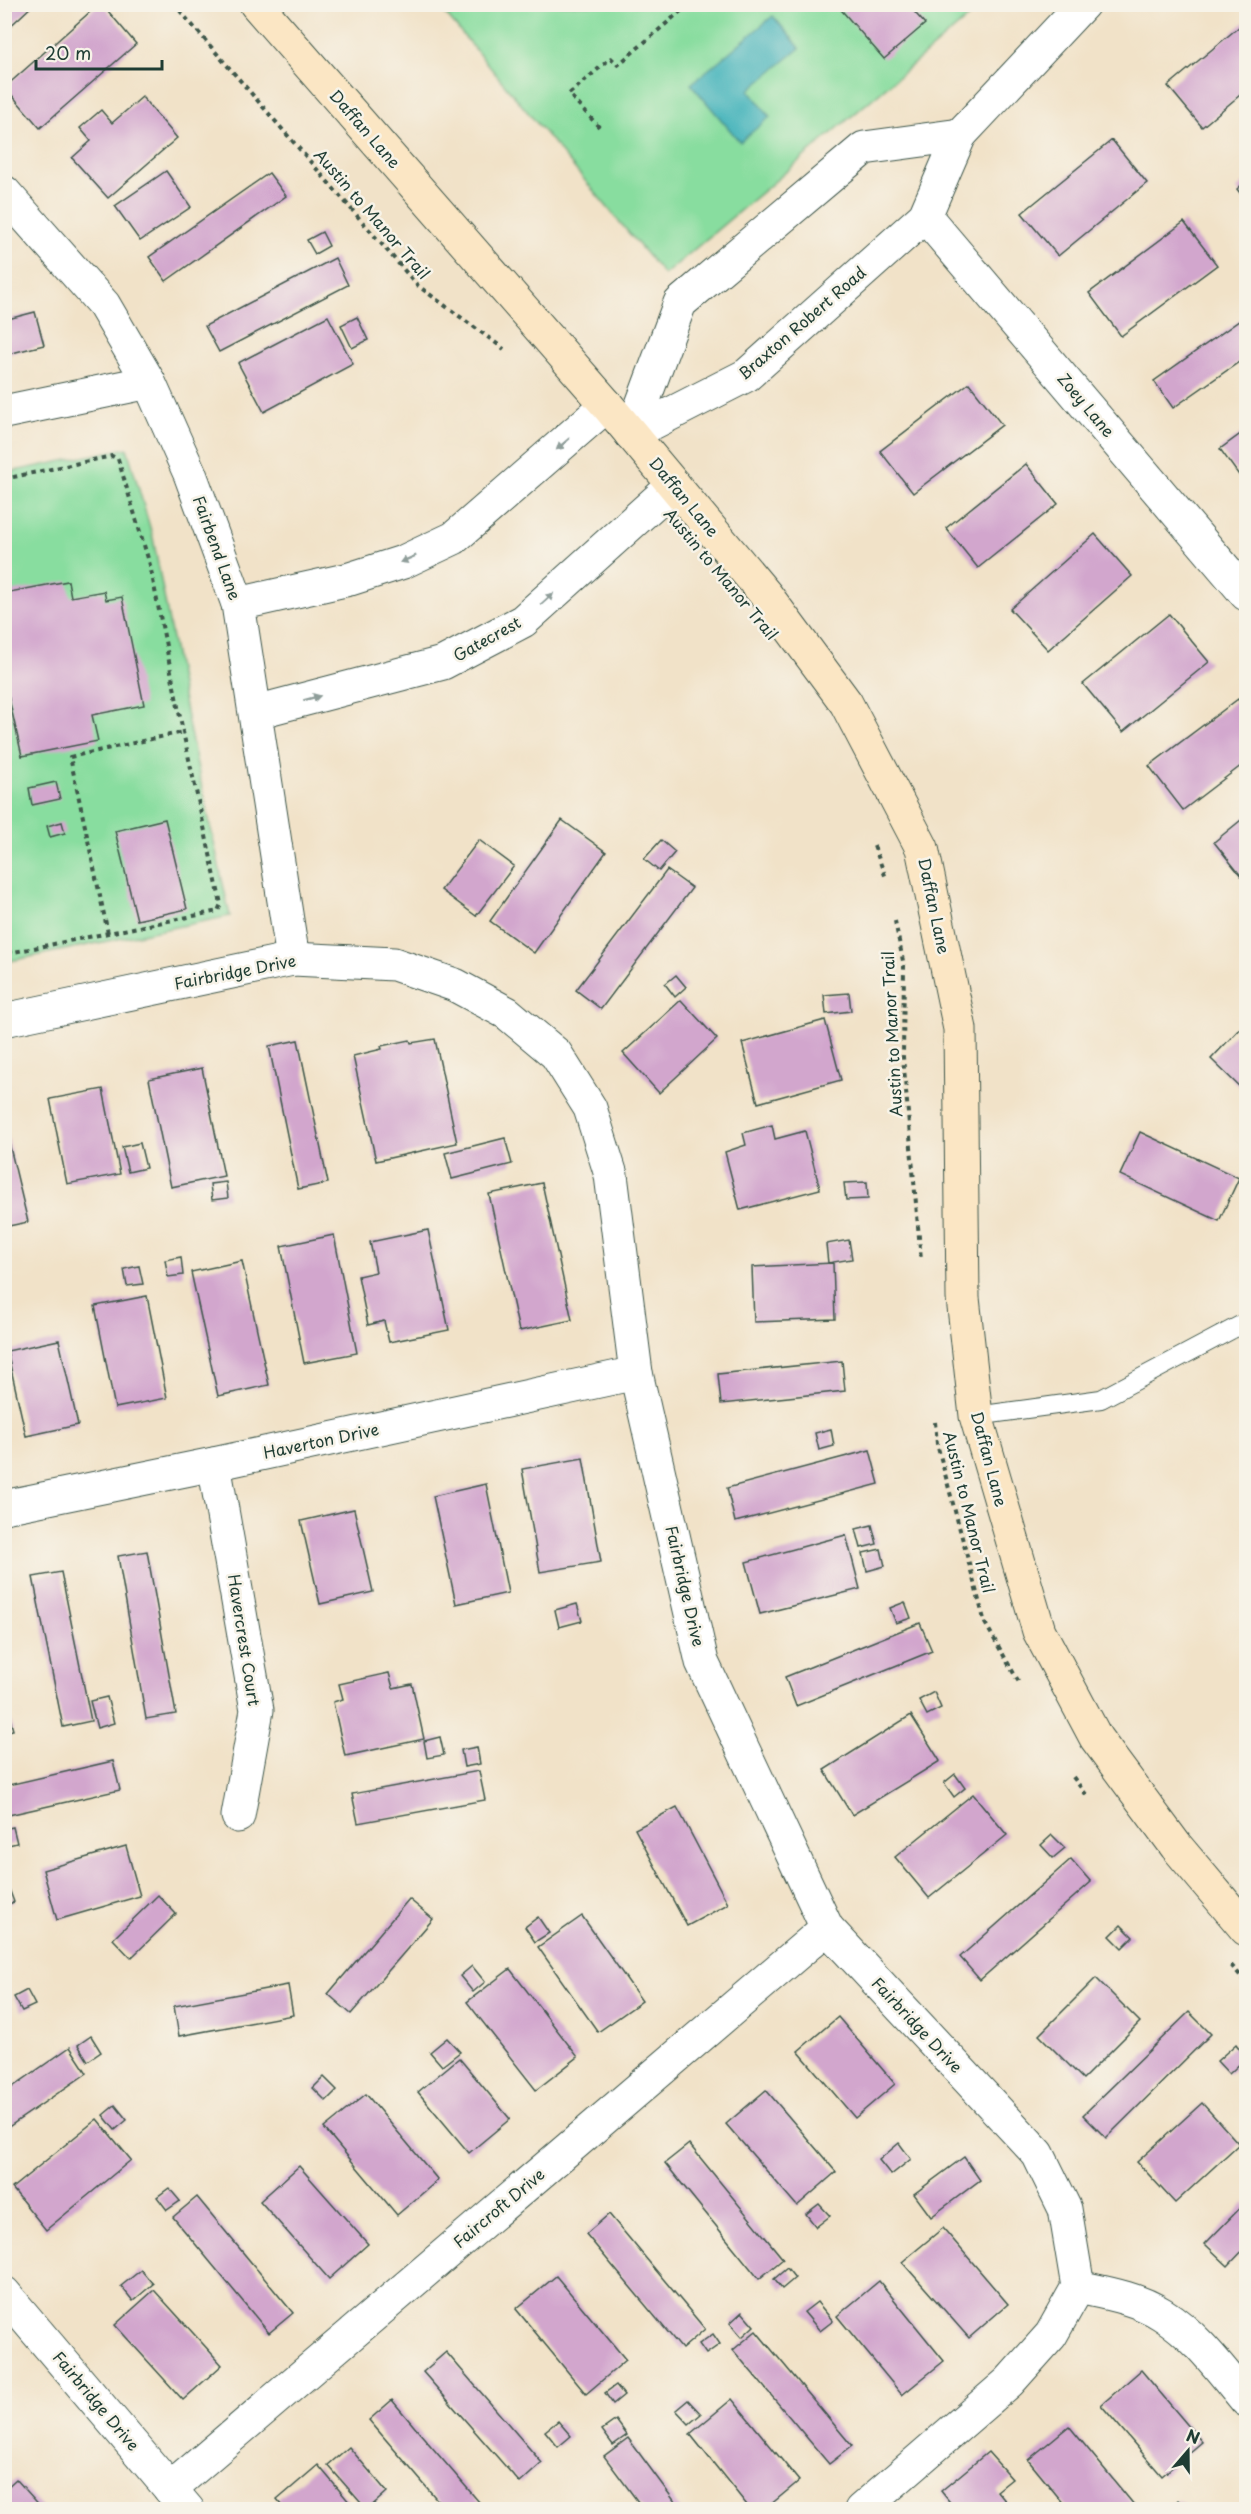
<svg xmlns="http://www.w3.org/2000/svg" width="1251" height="2514" font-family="'Playpen Sans',sans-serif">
	<rect width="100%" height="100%" fill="#f7f3e8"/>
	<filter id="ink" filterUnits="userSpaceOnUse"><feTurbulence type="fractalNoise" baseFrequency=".0167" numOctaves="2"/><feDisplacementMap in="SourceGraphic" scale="12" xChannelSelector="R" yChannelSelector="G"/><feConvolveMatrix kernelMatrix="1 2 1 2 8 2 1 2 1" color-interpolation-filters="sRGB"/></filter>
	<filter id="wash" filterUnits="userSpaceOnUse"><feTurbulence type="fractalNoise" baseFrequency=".008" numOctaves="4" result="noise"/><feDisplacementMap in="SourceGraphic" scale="24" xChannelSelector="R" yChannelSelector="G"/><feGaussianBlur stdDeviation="1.35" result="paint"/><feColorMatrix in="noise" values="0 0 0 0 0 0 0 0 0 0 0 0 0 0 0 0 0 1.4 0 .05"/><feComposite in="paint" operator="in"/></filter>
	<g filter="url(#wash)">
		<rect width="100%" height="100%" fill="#f1e2c8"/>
		<!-- green -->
		<g fill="#88dd9f" stroke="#548d6a" stroke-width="1.5">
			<polygon points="438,5 983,5 664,275"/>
			<polygon points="127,448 153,538 189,728 230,916 5,962 4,473"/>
		</g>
		<!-- water -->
		<polygon fill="#44b4bb" stroke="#327878" stroke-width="1.5" points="773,16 800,48 749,90 770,117 740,142 691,84"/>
		<g id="blocks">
			<!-- building -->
			<g fill="#d2a6cd">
				<polygon points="4,4 34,4 4,32"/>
				<polygon points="99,4 102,4 136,44 40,128 5,87"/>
				<polygon points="836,4 911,4 909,6 925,24 884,59"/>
				<polygon points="1246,21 1246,90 1202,127 1168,86"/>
				<polygon points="142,97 177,138 108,198 72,158 91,141 80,128 101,110 112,123"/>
				<polygon points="1112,140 1147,183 1058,256 1022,213"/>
				<polygon points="166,171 191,207 140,241 115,206"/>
				<polygon points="269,173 286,196 166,281 149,257"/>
				<polygon points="1246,181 1246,201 1237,189"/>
				<polygon points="1184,222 1217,265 1121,336 1089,293"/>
				<polygon points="322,232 329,246 315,254 307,240"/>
				<polygon points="335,258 348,285 219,352 205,326"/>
				<polygon points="35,312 44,345 4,355 4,320"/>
				<polygon points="328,316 353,364 264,412 238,363"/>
				<polygon points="1246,316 1246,357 1173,408 1154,381"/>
				<polygon points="357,317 368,340 352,348 341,325"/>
				<polygon points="969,383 1002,425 913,493 880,451"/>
				<polygon points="1246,430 1246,485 1220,449"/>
				<polygon points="1026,464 1058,504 978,568 946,528"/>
				<polygon points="1095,534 1132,576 1048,650 1010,609"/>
				<polygon points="68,581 71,597 104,591 106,600 122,597 144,705 92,715 98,741 22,756 4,677 4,593"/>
				<polygon points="1169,614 1209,662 1123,732 1083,684"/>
				<polygon points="1238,699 1246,710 1246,762 1183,810 1149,766"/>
				<polygon points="56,782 60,799 32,805 29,788"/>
				<polygon points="1246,816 1246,882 1214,842"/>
				<polygon points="165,819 187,909 137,920 115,831"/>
				<polygon points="562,820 606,852 534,953 490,921"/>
				<polygon points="62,822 65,833 50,837 47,826"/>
				<polygon points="479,840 514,866 476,916 441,890"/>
				<polygon points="661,840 675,852 659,871 644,859"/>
				<polygon points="667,870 692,888 601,1009 576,990"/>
				<polygon points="676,975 686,987 675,997 665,984"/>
				<polygon points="849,993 851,1011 826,1014 824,995"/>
				<polygon points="681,1000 717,1039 659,1093 623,1053"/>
				<polygon points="825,1020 841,1080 758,1103 742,1043"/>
				<polygon points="1246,1022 1246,1093 1211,1059"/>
				<polygon points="435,1039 457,1143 376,1161 353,1056 382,1049 381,1046 410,1040 411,1043"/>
				<polygon points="298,1040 328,1183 298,1189 269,1046"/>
				<polygon points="202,1068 224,1176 171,1187 149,1079"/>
				<polygon points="103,1089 120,1174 67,1184 50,1099"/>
				<polygon points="4,1122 28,1222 4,1227"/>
				<polygon points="772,1125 775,1139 805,1131 820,1189 740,1210 725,1152 746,1145 743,1133"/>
				<polygon points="1140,1132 1239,1178 1219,1221 1120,1175"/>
				<polygon points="505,1138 512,1164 452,1179 445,1153"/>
				<polygon points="140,1143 146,1168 128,1172 122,1147"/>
				<polygon points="226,1182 228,1198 212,1200 210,1184"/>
				<polygon points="867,1182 868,1199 846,1200 844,1183"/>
				<polygon points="542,1183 572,1320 519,1331 489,1194"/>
				<polygon points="428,1230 449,1330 389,1342 384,1321 368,1325 358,1276 376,1272 370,1242"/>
				<polygon points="334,1235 357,1353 304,1363 281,1246"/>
				<polygon points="849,1240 852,1259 828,1263 826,1244"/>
				<polygon points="181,1257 183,1275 168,1277 165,1260"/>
				<polygon points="242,1261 269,1385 218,1396 191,1272"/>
				<polygon points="833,1263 835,1319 754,1322 752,1267"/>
				<polygon points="139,1266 143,1284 127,1286 124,1269"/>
				<polygon points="147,1296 167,1398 115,1408 95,1306"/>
				<polygon points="59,1340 78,1425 26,1436 7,1351"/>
				<polygon points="842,1361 845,1391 721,1404 718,1374"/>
				<polygon points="831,1429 834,1446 819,1450 815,1433"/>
				<polygon points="870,1450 879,1484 735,1522 727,1488"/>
				<polygon points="583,1458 601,1562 540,1572 522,1469"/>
				<polygon points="486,1484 508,1593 456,1604 433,1496"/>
				<polygon points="354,1509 373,1592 320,1604 301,1521"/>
				<polygon points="872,1525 877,1544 861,1548 856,1529"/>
				<polygon points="846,1535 860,1589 760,1614 746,1562"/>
				<polygon points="881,1549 885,1566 867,1571 863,1553"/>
				<polygon points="147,1551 176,1714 146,1719 118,1556"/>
				<polygon points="61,1572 91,1721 63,1727 33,1577"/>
				<polygon points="905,1602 911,1618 896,1623 890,1608"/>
				<polygon points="577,1604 582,1621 559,1627 555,1610"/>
				<polygon points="920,1623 932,1651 796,1706 785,1677"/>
				<polygon points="389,1673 393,1688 412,1684 424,1739 345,1756 333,1702 343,1699 339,1684"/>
				<polygon points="934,1692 941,1708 927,1715 919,1700"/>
				<polygon points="4,1696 13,1730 4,1732"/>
				<polygon points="107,1697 114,1723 97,1728 90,1701"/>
				<polygon points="911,1715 940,1761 852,1815 824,1770"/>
				<polygon points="440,1737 444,1755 427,1758 424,1741"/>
				<polygon points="477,1747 480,1764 464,1767 461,1750"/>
				<polygon points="113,1761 120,1790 4,1816 4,1786"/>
				<polygon points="479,1771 485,1800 358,1823 352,1794"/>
				<polygon points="955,1774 965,1788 954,1797 944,1783"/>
				<polygon points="973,1794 1007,1835 929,1898 895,1857"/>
				<polygon points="677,1807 728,1904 687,1926 635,1829"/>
				<polygon points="13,1827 17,1843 4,1846 4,1829"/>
				<polygon points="1052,1835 1065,1848 1053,1858 1041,1845"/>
				<polygon points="126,1846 140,1896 57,1920 43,1870"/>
				<polygon points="1071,1859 1091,1882 980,1980 960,1957"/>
				<polygon points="8,1886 14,1902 4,1906 4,1887"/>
				<polygon points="158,1895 176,1914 131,1958 113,1939"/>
				<polygon points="409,1899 433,1919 351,2014 328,1994"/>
				<polygon points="582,1916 642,2001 598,2032 538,1947"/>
				<polygon points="538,1917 549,1933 535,1942 525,1927"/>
				<polygon points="1121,1925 1133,1937 1122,1948 1110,1936"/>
				<polygon points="472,1966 485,1982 473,1992 460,1976"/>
				<polygon points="510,1969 578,2057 536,2090 467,2002"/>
				<polygon points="1096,1978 1140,2022 1083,2079 1039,2035"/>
				<polygon points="288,1985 293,2015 179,2036 174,2006"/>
				<polygon points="27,1990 35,2005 22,2011 14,1997"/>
				<polygon points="1189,2012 1211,2034 1106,2138 1083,2115"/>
				<polygon points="838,2017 895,2084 855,2118 798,2051"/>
				<polygon points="91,2036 101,2052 88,2061 78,2045"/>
				<polygon points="447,2038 460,2052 442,2066 430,2052"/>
				<polygon points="1236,2044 1246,2058 1229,2074 1217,2061"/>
				<polygon points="70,2047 87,2073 4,2130 4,2093"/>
				<polygon points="459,2058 510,2119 469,2153 418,2092"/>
				<polygon points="324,2077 337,2090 326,2101 313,2088"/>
				<polygon points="766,2090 836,2172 797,2206 726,2124"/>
				<polygon points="366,2094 438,2180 397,2215 324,2128"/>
				<polygon points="1202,2103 1239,2144 1175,2203 1137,2162"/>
				<polygon points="115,2105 127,2120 115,2130 103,2115"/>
				<polygon points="97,2119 131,2160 46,2230 12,2188"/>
				<polygon points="899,2143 911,2159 891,2175 879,2160"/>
				<polygon points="689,2144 783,2259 759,2279 665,2163"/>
				<polygon points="964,2157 980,2180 931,2217 914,2194"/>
				<polygon points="299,2166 368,2244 329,2279 260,2201"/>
				<polygon points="169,2188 180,2201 167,2210 157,2197"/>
				<polygon points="197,2197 293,2313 269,2333 173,2217"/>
				<polygon points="1246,2202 1246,2247 1228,2266 1205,2244"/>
				<polygon points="819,2204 830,2216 816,2227 806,2214"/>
				<polygon points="609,2214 705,2329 682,2349 586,2234"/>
				<polygon points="943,2228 1008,2304 969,2338 902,2262"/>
				<polygon points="787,2268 795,2278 782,2289 774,2279"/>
				<polygon points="141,2270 153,2284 133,2301 121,2286"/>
				<polygon points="556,2276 626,2360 586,2394 516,2309"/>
				<polygon points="879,2281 944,2361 902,2395 837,2316"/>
				<polygon points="154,2290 222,2365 183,2400 115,2325"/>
				<polygon points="817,2302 833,2321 820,2331 804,2312"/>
				<polygon points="742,2312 754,2326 742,2337 730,2323"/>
				<polygon points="756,2331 852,2446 829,2464 733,2350"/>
				<polygon points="713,2334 720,2344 706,2354 699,2344"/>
				<polygon points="446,2352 542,2463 520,2483 423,2372"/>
				<polygon points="1141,2370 1202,2442 1162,2476 1101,2405"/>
				<polygon points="616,2385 624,2395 613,2404 605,2393"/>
				<polygon points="732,2399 799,2481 764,2510 751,2510 690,2434"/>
				<polygon points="392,2400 418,2431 486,2510 446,2510 369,2420"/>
				<polygon points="688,2400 701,2414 689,2424 676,2410"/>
				<polygon points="616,2420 627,2435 613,2445 602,2430"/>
				<polygon points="558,2421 571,2436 558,2447 545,2431"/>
				<polygon points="1069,2426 1135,2506 1131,2510 1069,2510 1028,2460"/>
				<polygon points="628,2438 681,2510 644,2510 604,2456"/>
				<polygon points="349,2447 387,2492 367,2510 328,2465"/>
				<polygon points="988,2452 1012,2479 997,2491 1013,2510 956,2510 941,2491"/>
				<polygon points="318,2465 356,2510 285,2510 277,2500"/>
				<polygon points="16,2479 44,2510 4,2510 4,2490"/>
				<polygon points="1178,2500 1189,2510 1169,2510"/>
			</g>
		</g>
	</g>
	<g filter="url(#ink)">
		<use href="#blocks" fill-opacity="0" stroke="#3e564a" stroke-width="1.5"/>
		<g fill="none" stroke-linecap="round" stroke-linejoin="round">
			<!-- lane casing -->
			<g stroke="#3e564a" stroke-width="20">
				<polyline id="lane" points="976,1416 1101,1399 1246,1322"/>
			</g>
			<!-- street casing -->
			<g stroke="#3e564a" stroke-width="35">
				<g id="street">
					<polygon points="960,135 925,216 747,375 631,434 680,303 864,148"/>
					<polyline points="960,135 1083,4"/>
					<polyline points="4,192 104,305 149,382 190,474 238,604 293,959"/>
					<polyline points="925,216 1246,594"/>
					<polyline points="4,412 149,382"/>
					<polyline points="238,604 350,579 403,562 454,538 607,405"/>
					<polyline points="256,712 443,663 523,621 674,485"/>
					<polyline points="4,1020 293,959 394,964 455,985 507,1013 556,1054 590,1108 611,1175 636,1373 702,1662 827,1928 1038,2154 1065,2209 1078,2287 1051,2335 1009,2382 861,2510"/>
					<polyline points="214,1464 257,1710 238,1816"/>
					<polyline points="4,1507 214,1464 636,1373"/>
					<path d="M1078,2287C1106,2293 1137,2298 1162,2314C1196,2335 1221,2370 1246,2400"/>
					<polyline points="4,2293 188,2510"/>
					<polyline points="170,2489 827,1928"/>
				</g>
			</g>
			<!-- secondary casing -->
			<g stroke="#3e564a" stroke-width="35">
				<polyline id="secondary" points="256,4 607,405 766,595 846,703 922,848 960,1029 963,1298 976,1416 1039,1631 1096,1738 1176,1846 1246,1929"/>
			</g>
			<!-- path -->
			<g stroke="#3e564a" stroke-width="4" stroke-dasharray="4.5 4.5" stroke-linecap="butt">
				<polyline points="174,4 417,285 504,349"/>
				<polyline points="599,127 569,94 611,58 618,65 689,4"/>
				<polyline points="4,479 112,456 118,459 150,565 183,732 221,904 218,911 4,954"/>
				<polyline points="874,846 886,878"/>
				<polyline points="895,921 904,966 903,1057 921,1260"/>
				<polyline points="108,933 70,757 183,732"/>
				<polyline points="935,1422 937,1444 985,1623 1020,1684"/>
				<polyline points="1073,1777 1088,1797"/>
				<polyline points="1231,1965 1246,1982"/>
			</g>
			<!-- lane -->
			<use href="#lane" stroke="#fff" stroke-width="18"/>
			<!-- street -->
			<use href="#street" stroke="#fff" stroke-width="33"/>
			<!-- secondary -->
			<use href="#secondary" stroke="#fbe6c4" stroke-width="33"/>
		</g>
		<!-- one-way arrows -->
		<defs><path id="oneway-solid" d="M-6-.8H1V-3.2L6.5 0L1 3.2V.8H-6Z" transform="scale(1.5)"/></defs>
		<g fill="#8f9e9a">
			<use href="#oneway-solid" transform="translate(563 444) rotate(139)"/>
			<use href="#oneway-solid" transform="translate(408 559) rotate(157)"/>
			<use href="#oneway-solid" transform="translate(547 599) rotate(-42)"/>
			<use href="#oneway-solid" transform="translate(312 698) rotate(-15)"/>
		</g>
	</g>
	<g text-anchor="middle" stroke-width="5" stroke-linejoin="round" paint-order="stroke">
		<!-- street labels -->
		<g font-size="16" fill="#1f3d34" stroke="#f7f3e8">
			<text transform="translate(365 129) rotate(49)" y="6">Daffan Lane</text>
			<text transform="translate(372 214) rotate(49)" y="6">Austin to Manor Trail</text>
			<text transform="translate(802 323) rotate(-41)" y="6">Braxton Robert Road</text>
			<text transform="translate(1086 405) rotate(50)" y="6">Zoey Lane</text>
			<text transform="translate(684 497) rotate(50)" y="6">Daffan Lane</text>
			<text transform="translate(217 548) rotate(70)" y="6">Fairbend Lane</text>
			<text transform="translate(721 574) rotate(50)" y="6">Austin to Manor Trail</text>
			<text transform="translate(487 639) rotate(-29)" y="6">Gatecrest</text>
			<text transform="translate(934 906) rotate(78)" y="6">Daffan Lane</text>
			<text transform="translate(235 972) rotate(-11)" y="6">Fairbridge Drive</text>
			<text transform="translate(892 1034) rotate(-93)" y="6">Austin to Manor Trail</text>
			<text transform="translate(321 1441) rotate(-12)" y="6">Haverton Drive</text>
			<text transform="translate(989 1459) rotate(75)" y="6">Daffan Lane</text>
			<text transform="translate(969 1512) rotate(76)" y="6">Austin to Manor Trail</text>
			<text transform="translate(685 1586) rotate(77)" y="6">Fairbridge Drive</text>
			<text transform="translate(244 1640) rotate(81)" y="6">Havercrest Court</text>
			<text transform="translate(917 2025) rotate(47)" y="6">Fairbridge Drive</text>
			<text transform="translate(499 2208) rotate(-40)" y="6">Faircroft Drive</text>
			<text transform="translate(96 2401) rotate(50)" y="6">Fairbridge Drive</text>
		</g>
	</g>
	<!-- margin -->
	<rect width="1251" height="2514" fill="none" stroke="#f7f3e8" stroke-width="24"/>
	<!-- north arrow -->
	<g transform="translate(1188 2451) rotate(20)" stroke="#f7f3e8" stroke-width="4.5" paint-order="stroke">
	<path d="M0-4.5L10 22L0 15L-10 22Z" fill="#1f3d34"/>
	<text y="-9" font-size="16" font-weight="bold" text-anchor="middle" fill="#1f3d34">N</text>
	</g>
	<!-- scale -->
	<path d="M36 60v9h126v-9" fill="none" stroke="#1f3d34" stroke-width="3"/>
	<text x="45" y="60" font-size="18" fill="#1f3d34" stroke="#f7f3e8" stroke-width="4.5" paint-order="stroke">20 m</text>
</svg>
